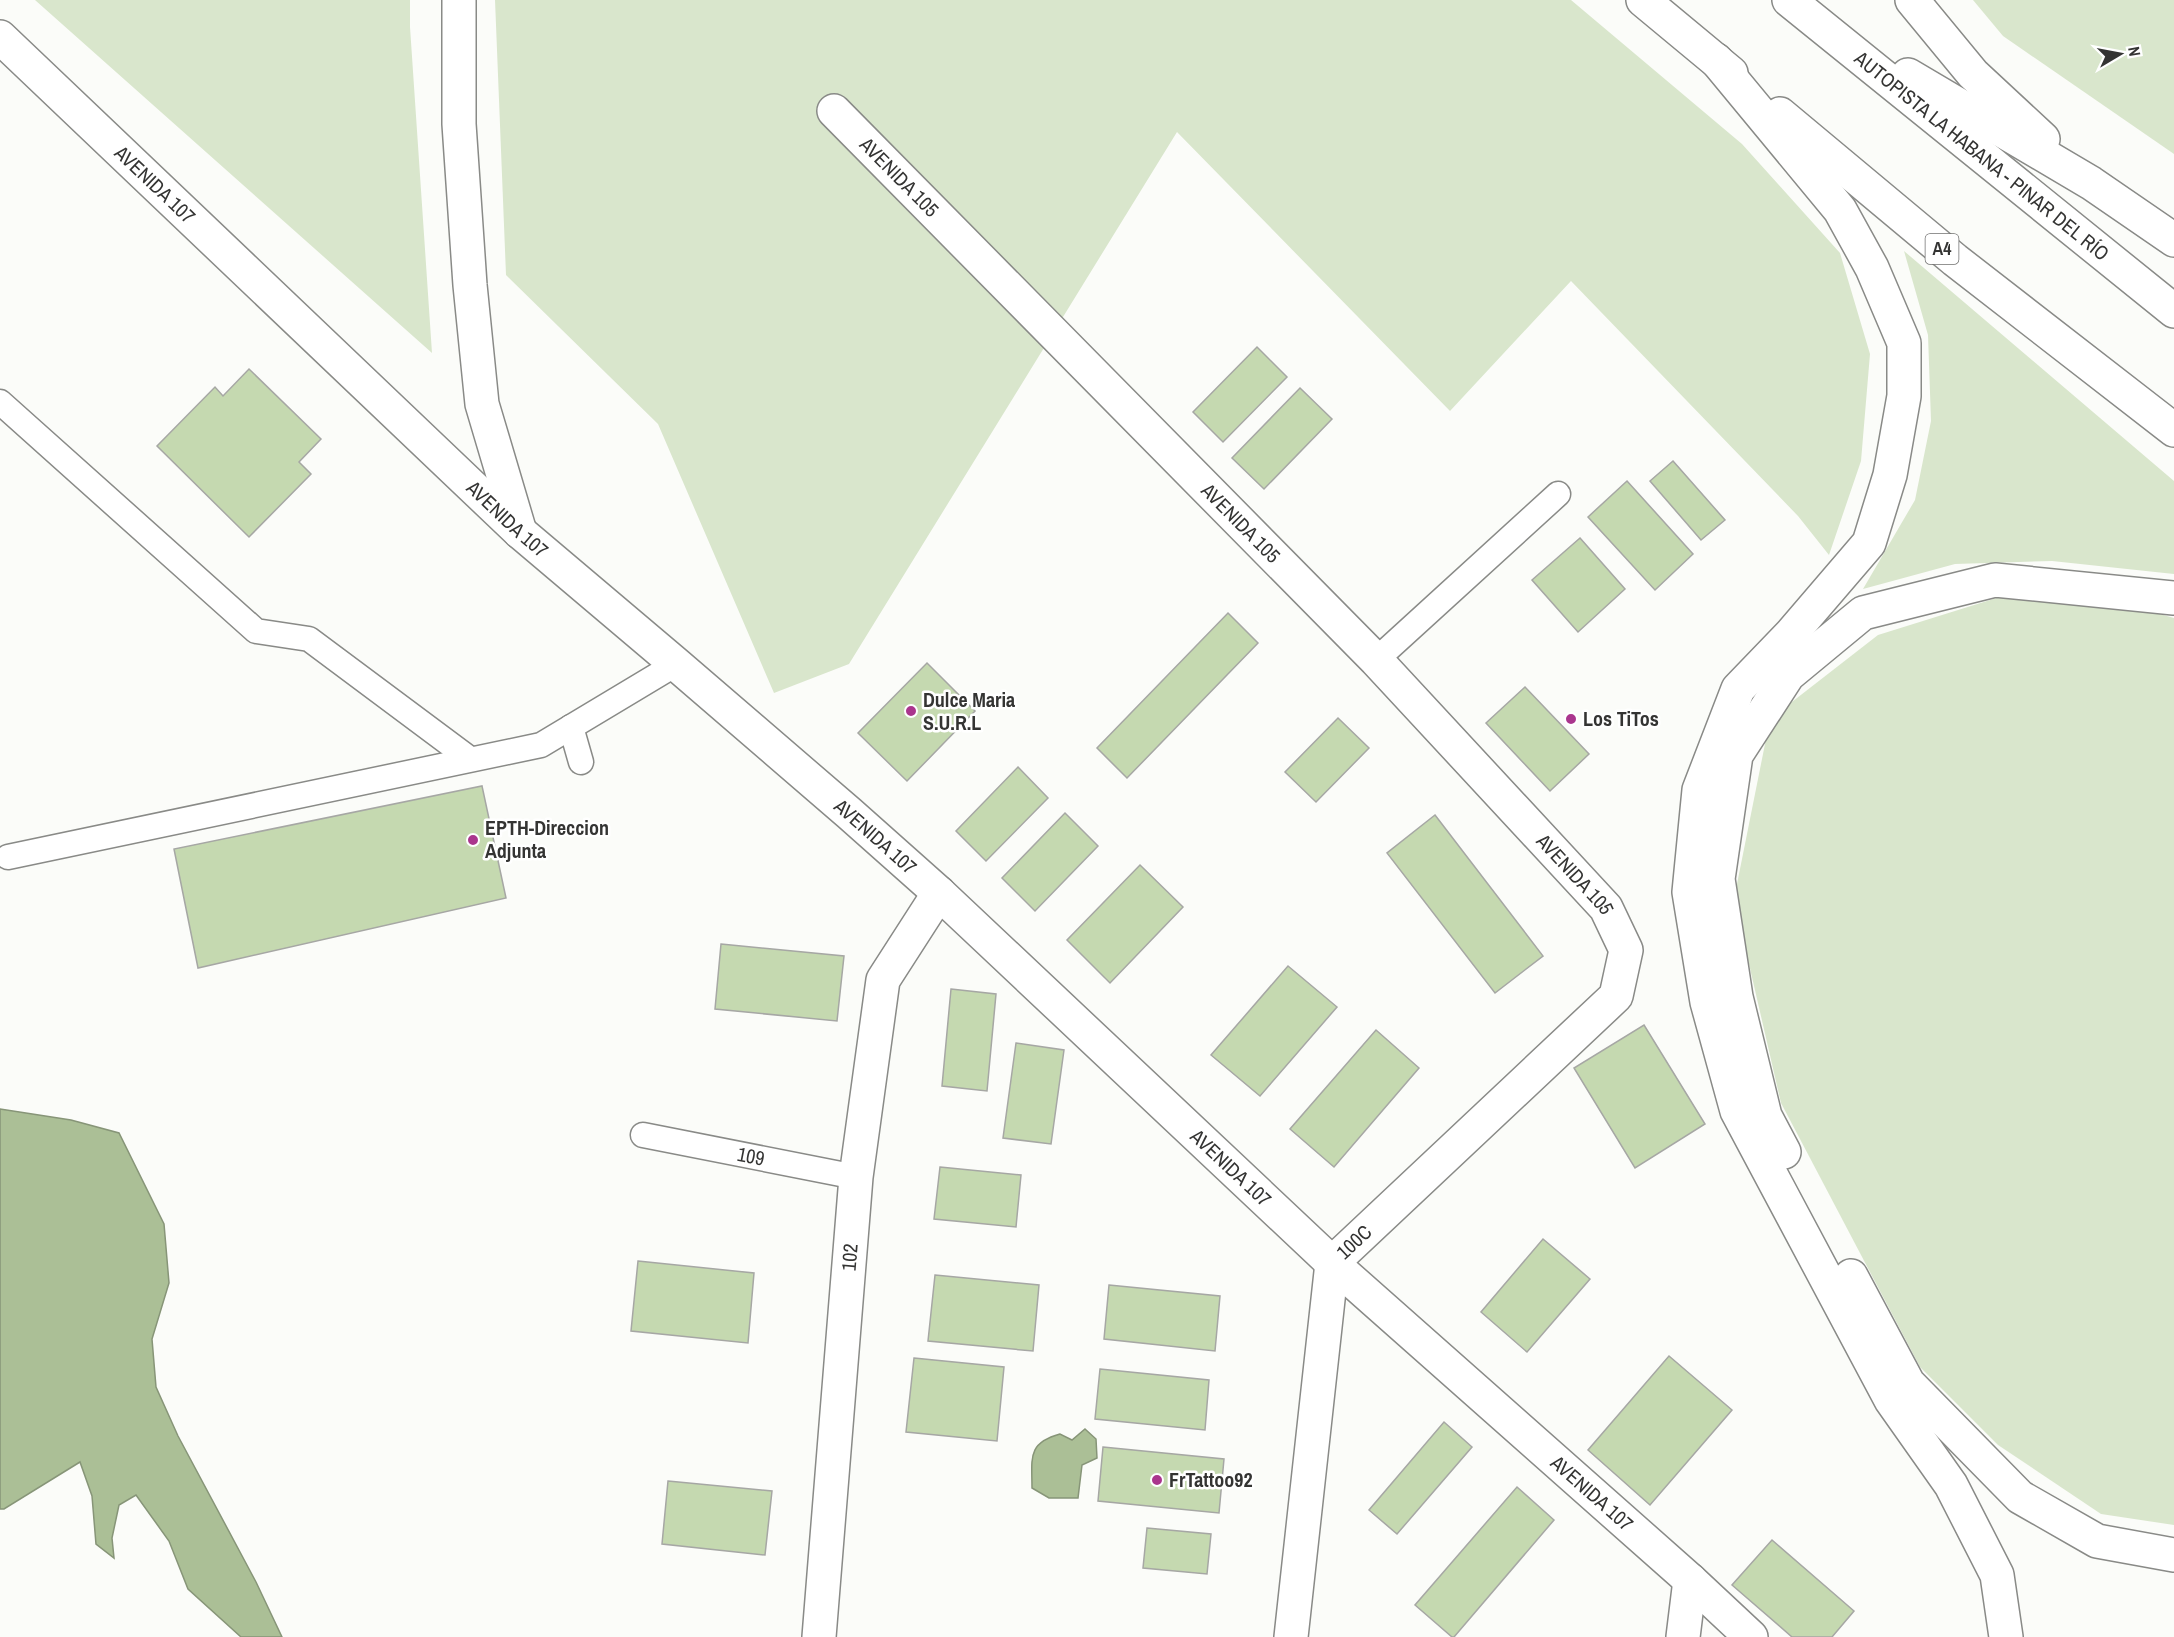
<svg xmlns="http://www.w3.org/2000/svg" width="2174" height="1637" font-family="'Archivo Narrow',sans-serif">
	<rect width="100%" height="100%" fill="#fbfcf9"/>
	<!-- green -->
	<g fill="#d9e6cc">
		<polygon points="35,0 410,0 410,27 432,353"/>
		<polygon points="495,0 1571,0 1742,144 1840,253 1870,354 1861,461 1829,555 1798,516 1571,281 1450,411 1177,132 849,664 774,693 658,424 506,275"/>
		<polygon points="1973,0 2174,0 2174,154 2003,36"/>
		<polygon points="1904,251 2174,481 2174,574 2052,561 1955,564 1863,589 1915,500 1931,421 1928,335"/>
		<polygon points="2003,596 2149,611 2174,618 2174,1525 2101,1514 1998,1445 1920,1367 1781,1103 1734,899 1770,719 1878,635"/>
	</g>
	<!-- water -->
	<g fill="#abbf96" stroke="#879578" stroke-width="1.5">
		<polygon points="0,1109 71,1120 119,1133 164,1224 169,1283 152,1339 156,1387 178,1436 256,1582 282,1637 241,1637 188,1589 169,1541 136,1495 119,1505 112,1538 114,1558 96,1544 92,1496 80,1462 4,1509 0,1509"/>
		<path d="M1085,1429L1096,1439L1097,1458L1082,1465L1078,1498H1049L1032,1488C1032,1458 1027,1443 1060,1434L1072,1440Z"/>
	</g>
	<!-- building -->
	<g fill="#c5d9b0" stroke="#a6a7a4" stroke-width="1.5">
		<polygon points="1257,347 1287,377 1223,442 1193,412"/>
		<polygon points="249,369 321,439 299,462 311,474 249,537 157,446 215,387 223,396"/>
		<polygon points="1300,388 1332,419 1264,489 1232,458"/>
		<polygon points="1673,461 1725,520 1701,540 1650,481"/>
		<polygon points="1627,481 1693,554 1655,590 1588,517"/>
		<polygon points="1580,538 1625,589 1578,632 1532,580"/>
		<polygon points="1228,613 1258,643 1127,778 1097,748"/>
		<polygon points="927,663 975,711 907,781 858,733"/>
		<polygon points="1525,687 1589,754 1550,791 1486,723"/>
		<polygon points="1338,718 1369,748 1316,802 1285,772"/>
		<polygon points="1018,767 1048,798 986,861 956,831"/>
		<polygon points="482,786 506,898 198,968 174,849"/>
		<polygon points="1065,813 1098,846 1035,911 1002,878"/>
		<polygon points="1435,815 1543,956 1495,993 1387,853"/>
		<polygon points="1140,865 1183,907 1110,983 1067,940"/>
		<polygon points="721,944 844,956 837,1021 715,1009"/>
		<polygon points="1288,966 1337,1007 1260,1096 1211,1055"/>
		<polygon points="951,989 996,994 987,1091 942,1086"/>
		<polygon points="1644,1025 1705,1124 1635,1168 1574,1068"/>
		<polygon points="1376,1030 1419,1068 1334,1167 1290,1129"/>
		<polygon points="1016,1043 1064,1050 1051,1144 1003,1138"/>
		<polygon points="940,1167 1021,1175 1016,1227 934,1219"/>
		<polygon points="1543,1239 1590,1279 1527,1352 1481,1312"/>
		<polygon points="638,1261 754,1273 748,1343 631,1331"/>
		<polygon points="935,1275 1039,1285 1033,1351 928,1341"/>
		<polygon points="1109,1285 1220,1296 1215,1351 1104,1339"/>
		<polygon points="1669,1356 1732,1410 1650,1505 1588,1450"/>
		<polygon points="914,1358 1004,1367 997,1441 906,1432"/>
		<polygon points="1100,1369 1209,1380 1205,1430 1095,1419"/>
		<polygon points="1444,1422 1472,1447 1397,1534 1369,1510"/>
		<polygon points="1103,1447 1224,1459 1219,1513 1098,1501"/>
		<polygon points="668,1481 772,1491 765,1555 662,1544"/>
		<polygon points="1517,1487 1554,1520 1454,1637 1452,1637 1415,1605"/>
		<polygon points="1147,1528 1211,1534 1207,1574 1143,1568"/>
		<polygon points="1772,1540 1854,1611 1832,1637 1792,1637 1732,1585"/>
	</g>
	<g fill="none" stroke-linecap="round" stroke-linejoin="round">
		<!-- lane casing -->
		<g stroke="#898a87" stroke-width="27">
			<g id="lane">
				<polyline points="0,402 256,631 309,639 470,759"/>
				<polyline points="1376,660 1558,494"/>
				<polyline points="571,727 581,762"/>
				<polyline points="8,857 541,745 676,664"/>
				<path id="s1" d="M643,1135L856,1177"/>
			</g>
		</g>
		<!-- street casing -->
		<g stroke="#898a87" stroke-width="36">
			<g id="street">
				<polyline points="459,0 459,124 470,285 482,404 520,532"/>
				<path id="s2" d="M0,37L520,532L676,664L849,813L939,893L1332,1263L1690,1580L1751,1637"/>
				<path id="s3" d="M834,111L1376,660L1606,908L1626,950L1616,996L1332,1263L1291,1637"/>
				<path id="s4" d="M819,1637L856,1177L883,980L939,893"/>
				<polyline points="1683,1637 1690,1580"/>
			</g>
		</g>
		<!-- highway casing -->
		<g stroke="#898a87" stroke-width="36">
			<g id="highway">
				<polyline points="1643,0 1731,73"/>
				<path id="s5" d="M1789,0L2174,311"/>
				<polyline points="1912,0 1973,74 2043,139"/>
				<polyline points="1716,60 1840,210 1872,268 1904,343 1904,396 1890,475 1869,543 1791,634 1738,689 1699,790 1689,892 1707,1002 1737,1111 1891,1400 1951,1485 1997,1575 2006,1637"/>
				<polyline points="1908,75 2091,183 2174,240"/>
				<polyline points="1780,114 1955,260 2174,430"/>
				<polyline points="1784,1152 1765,1116 1736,997 1718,879 1736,755 1788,675 1863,613 1995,580 2174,598"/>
				<polyline points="1851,1276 1908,1383 2020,1497 2097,1541 2174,1555"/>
			</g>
		</g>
		<!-- lane -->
		<use href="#lane" stroke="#fff" stroke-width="24"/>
		<!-- street -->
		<use href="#street" stroke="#fff" stroke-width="33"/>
		<!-- highway -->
		<use href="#highway" stroke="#fff" stroke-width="33"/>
	</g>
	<!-- markers -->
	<g fill="#aa358d" stroke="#fff" stroke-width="2">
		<circle cx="911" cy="711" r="6"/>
		<circle cx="1571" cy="719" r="6"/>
		<circle cx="473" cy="840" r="6"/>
		<circle cx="1157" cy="1480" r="6"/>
	</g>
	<g text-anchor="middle" stroke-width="5" stroke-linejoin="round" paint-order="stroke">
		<!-- shield labels -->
		<rect fill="#fff" stroke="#717170" stroke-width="1.5" x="1925.5" y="234" width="33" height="30" rx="4.5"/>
		<g font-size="18" font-weight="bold" fill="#343433">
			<text x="1942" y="255">A4</text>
		</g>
		<!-- street labels -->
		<g font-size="20" fill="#343433" stroke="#fff">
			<text dy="7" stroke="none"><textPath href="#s5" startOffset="248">AUTOPISTA LA HABANA - PINAR DEL RÍO</textPath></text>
			<text dy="7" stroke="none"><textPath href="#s3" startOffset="93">AVENIDA 105</textPath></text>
			<text dy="7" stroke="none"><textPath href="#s2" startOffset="214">AVENIDA 107</textPath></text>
			<text dy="7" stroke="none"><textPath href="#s2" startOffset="700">AVENIDA 107</textPath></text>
			<text dy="7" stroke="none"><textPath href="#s3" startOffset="579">AVENIDA 105</textPath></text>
			<text dy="7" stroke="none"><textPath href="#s2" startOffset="1186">AVENIDA 107</textPath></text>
			<text dy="7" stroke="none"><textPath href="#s3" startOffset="1064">AVENIDA 105</textPath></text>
			<text dy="7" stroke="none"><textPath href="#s1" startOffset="110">109</textPath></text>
			<text dy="7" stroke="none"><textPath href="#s2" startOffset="1672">AVENIDA 107</textPath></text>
			<text transform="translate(1354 1242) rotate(-43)" y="7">100C</text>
			<text dy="7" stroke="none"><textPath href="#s4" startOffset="381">102</textPath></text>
			<text dy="7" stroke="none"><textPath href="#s2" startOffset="2158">AVENIDA 107</textPath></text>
		</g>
		<!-- poi labels -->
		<g font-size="20" font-weight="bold" fill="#343433" stroke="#fff" text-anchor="start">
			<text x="923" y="707">Dulce Maria<tspan x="923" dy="23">S.U.R.L</tspan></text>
			<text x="1583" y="726">Los TiTos</text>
			<text x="485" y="835">EPTH-Direccion<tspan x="485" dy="23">Adjunta</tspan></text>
			<text x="1169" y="1487">FrTattoo92</text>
		</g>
	</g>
	<!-- north arrow -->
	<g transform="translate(2120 54) rotate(80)" stroke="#ffffff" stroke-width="4.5" paint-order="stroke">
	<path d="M0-4.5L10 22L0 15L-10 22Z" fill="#343433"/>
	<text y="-9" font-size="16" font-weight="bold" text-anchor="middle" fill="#343433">N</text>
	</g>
</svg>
